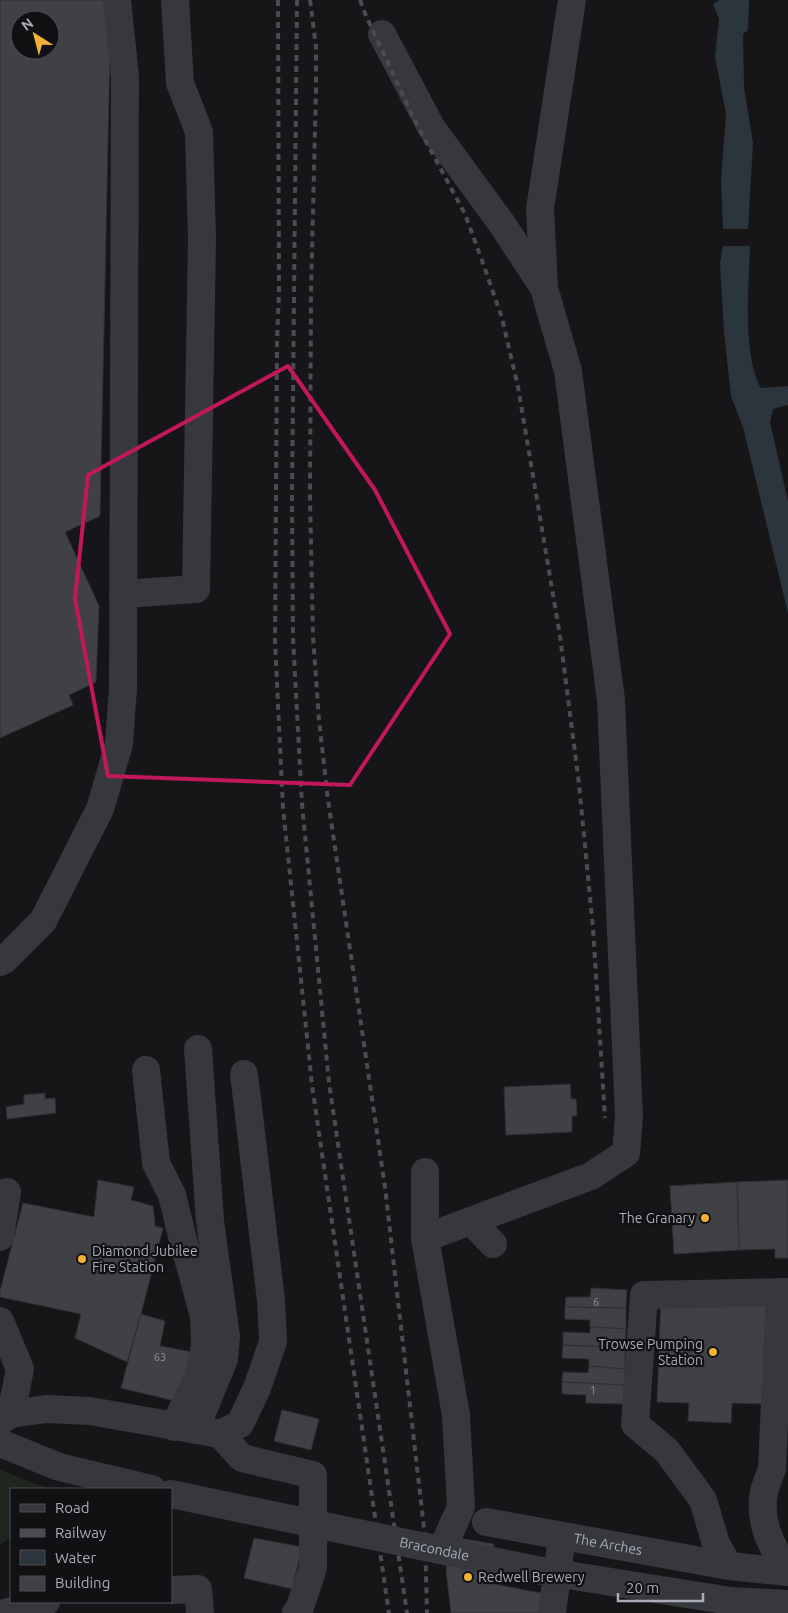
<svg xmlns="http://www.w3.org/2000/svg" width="788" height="1613" font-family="Ubuntu,sans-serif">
	<rect width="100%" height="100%" fill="#161618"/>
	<!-- green -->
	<polygon fill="#1e261f" points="0,1470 50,1489 11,1489 11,1537 0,1545"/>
	<!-- water -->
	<g fill="#2c353c">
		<polygon points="719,0 749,0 748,30 743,34 744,87 753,143 748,229 723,229 721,181 726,114 715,57 719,19 713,4"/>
		<path d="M723,246H750C749,287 742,349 760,387L763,388L788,386V405L773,409L770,422L788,501V613L743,427L731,396L724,332L720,263Z"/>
	</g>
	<!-- building -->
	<g fill="#404145" stroke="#303034" fill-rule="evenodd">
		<path d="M0,0H111L100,516L65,532L99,606L96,682L69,695L73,705L0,738ZM20,20H50V50H20Z"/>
		<polygon points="570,1084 571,1099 576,1099 577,1116 572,1116 572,1132 506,1135 504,1087"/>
		<polygon points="45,1093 45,1099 55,1098 56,1113 7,1119 6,1107 24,1104 24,1095"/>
		<polygon points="98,1180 134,1187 131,1200 153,1206 155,1226 163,1228 141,1314 127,1362 75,1338 81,1314 0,1297 0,1291 23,1203 94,1217"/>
		<polygon points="788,1180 788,1258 775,1258 775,1249 739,1250 737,1182"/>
		<polygon points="737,1182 739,1250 674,1254 670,1186"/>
		<polygon points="591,1288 627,1290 626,1308 565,1307 566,1297 590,1297"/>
		<polygon points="661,1298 769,1302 765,1404 732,1403 731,1423 688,1421 689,1403 657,1402"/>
		<polygon points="565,1307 626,1308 626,1329 590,1327 590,1320 565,1319"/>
		<polygon points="141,1314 165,1321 160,1346 192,1352 180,1392 171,1400 121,1388"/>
		<polygon points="590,1327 626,1329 625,1348 563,1345 563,1332 590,1333"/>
		<polygon points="563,1345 625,1348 625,1369 589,1366 589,1359 562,1358"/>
		<polygon points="589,1366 625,1369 624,1385 562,1382 563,1372 588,1373"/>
		<polygon points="562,1382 624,1385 624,1404 586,1403 586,1395 562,1394"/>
		<polygon points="282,1410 319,1419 311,1450 274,1441"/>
		<polygon points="452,1537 494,1544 489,1583 546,1594 543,1613 451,1613 446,1570"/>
		<polygon points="254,1538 302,1547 292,1589 244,1578"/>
	</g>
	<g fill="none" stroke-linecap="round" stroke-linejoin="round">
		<!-- minor -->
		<g stroke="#37383d" stroke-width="28">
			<polyline points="382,34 431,127 502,224 544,288 568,371 611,700 629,1117 626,1153 591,1176 425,1238 456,1415 461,1507 442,1550"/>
			<polyline points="544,286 540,209 572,0"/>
			<polyline points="123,594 196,589 202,238 199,132 180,83 175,0"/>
			<polyline points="0,962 4,960 43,921 100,809 119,744 123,688 125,77 117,0"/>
			<polyline points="146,1070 156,1163 172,1195 182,1236 204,1316 205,1347 198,1377 174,1427"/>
			<polyline points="425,1172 425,1238"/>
			<polyline points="471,1221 493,1244"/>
			<polyline points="0,1237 7,1192"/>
			<path d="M780,1292L772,1469C769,1477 766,1484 764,1492C758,1523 772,1546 787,1572"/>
			<polyline points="0,1321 20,1369 11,1414"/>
			<polyline points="0,1421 11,1414 46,1409 90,1411 220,1434 242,1458 313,1475 313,1568 298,1613 296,1613"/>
			<polyline points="195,1430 224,1359 226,1337 210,1221 198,1049"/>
			<polyline points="220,1434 240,1424 257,1388 273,1342 271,1300 244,1074"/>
			<polyline points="0,1443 59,1467 152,1489"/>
			<path id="s1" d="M486,1522L729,1566L788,1572"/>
			<polyline points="729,1566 716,1544 703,1500 667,1451 635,1424 644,1295 788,1292"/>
			<polyline points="171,1590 198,1589 200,1613"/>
			<polyline points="731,1601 788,1604"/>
			<polyline points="4,1613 46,1602"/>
			<polyline points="552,1613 562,1537"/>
		</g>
		<!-- rail -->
		<g stroke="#4a4c52" stroke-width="4" stroke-dasharray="6 5" stroke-linecap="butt">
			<polyline points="278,0 279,290 277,342 275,642 283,808 312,1085 389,1613"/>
			<polyline points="297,0 292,497 293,638 302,804 329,1083 407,1613"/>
			<polyline points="310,0 316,47 316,90 311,293 310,499 313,636 319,720 328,800 385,1187 425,1537 427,1613"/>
			<polyline points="360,0 366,16 415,121 465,214 484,266 502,318 518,387 560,636 579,784 593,928 605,1118"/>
		</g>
		<!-- minor-bridge -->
		<path stroke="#37383d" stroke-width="28" id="s2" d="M171,1494L536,1570L731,1601"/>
	</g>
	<!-- marked area -->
	<path fill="none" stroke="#c2185b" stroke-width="4" stroke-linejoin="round" d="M288,366L375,490L450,634L350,785L108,776L75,599L88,475Z"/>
	<!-- markers -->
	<g fill="#f2b134" stroke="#111113" stroke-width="2">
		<circle cx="705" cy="1218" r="5"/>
		<circle cx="82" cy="1259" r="5"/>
		<circle cx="713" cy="1352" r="5"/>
		<circle cx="468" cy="1577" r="5"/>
	</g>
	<g text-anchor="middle" stroke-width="4.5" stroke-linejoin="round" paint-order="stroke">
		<!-- number labels -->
		<g font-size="11" fill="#8e929b">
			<text x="596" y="1306">6</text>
			<text x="160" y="1361">63</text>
			<text x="593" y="1394">1</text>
		</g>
		<!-- poi labels -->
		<g font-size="14" fill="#a8adb8" stroke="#111113" text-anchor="end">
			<text x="695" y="1223">The Granary</text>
			<text x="92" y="1256" text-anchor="start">Diamond Jubilee<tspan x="92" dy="16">Fire Station</tspan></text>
			<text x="703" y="1349">Trowse Pumping<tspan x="703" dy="16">Station</tspan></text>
			<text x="478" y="1582" text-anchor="start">Redwell Brewery</text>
		</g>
		<!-- street labels -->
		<g font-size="14" fill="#a8adb8" stroke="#111113">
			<text dy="5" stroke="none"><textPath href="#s1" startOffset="124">The Arches</textPath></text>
			<text dy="5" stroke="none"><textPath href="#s2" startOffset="269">Bracondale</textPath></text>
		</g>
	</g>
	<!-- legend -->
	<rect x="10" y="1488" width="162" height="115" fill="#111113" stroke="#4d4f55"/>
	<rect x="20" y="1504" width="25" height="8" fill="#37383d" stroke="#4d4f55"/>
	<text x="55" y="1513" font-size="15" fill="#a8adb8">Road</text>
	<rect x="20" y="1529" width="25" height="8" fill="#4a4c52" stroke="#4d4f55"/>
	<text x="55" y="1538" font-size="15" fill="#a8adb8">Railway</text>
	<rect x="20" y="1550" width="25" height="15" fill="#2c353c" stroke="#4d4f55"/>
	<text x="55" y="1563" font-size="15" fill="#a8adb8">Water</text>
	<rect x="20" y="1576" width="25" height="15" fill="#404145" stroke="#4d4f55"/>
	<text x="55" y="1588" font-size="15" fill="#a8adb8">Building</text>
	<!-- north arrow -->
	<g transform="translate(35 35) rotate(324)"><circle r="24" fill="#111113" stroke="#4d4f55"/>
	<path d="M0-4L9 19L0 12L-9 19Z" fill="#f2b134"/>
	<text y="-8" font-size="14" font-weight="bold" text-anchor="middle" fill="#a8adb8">N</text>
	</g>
	<!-- scale -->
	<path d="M618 1593v8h85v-8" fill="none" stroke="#a8adb8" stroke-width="2.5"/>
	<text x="626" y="1593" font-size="15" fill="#a8adb8" stroke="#111113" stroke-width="4" paint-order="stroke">20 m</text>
</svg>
